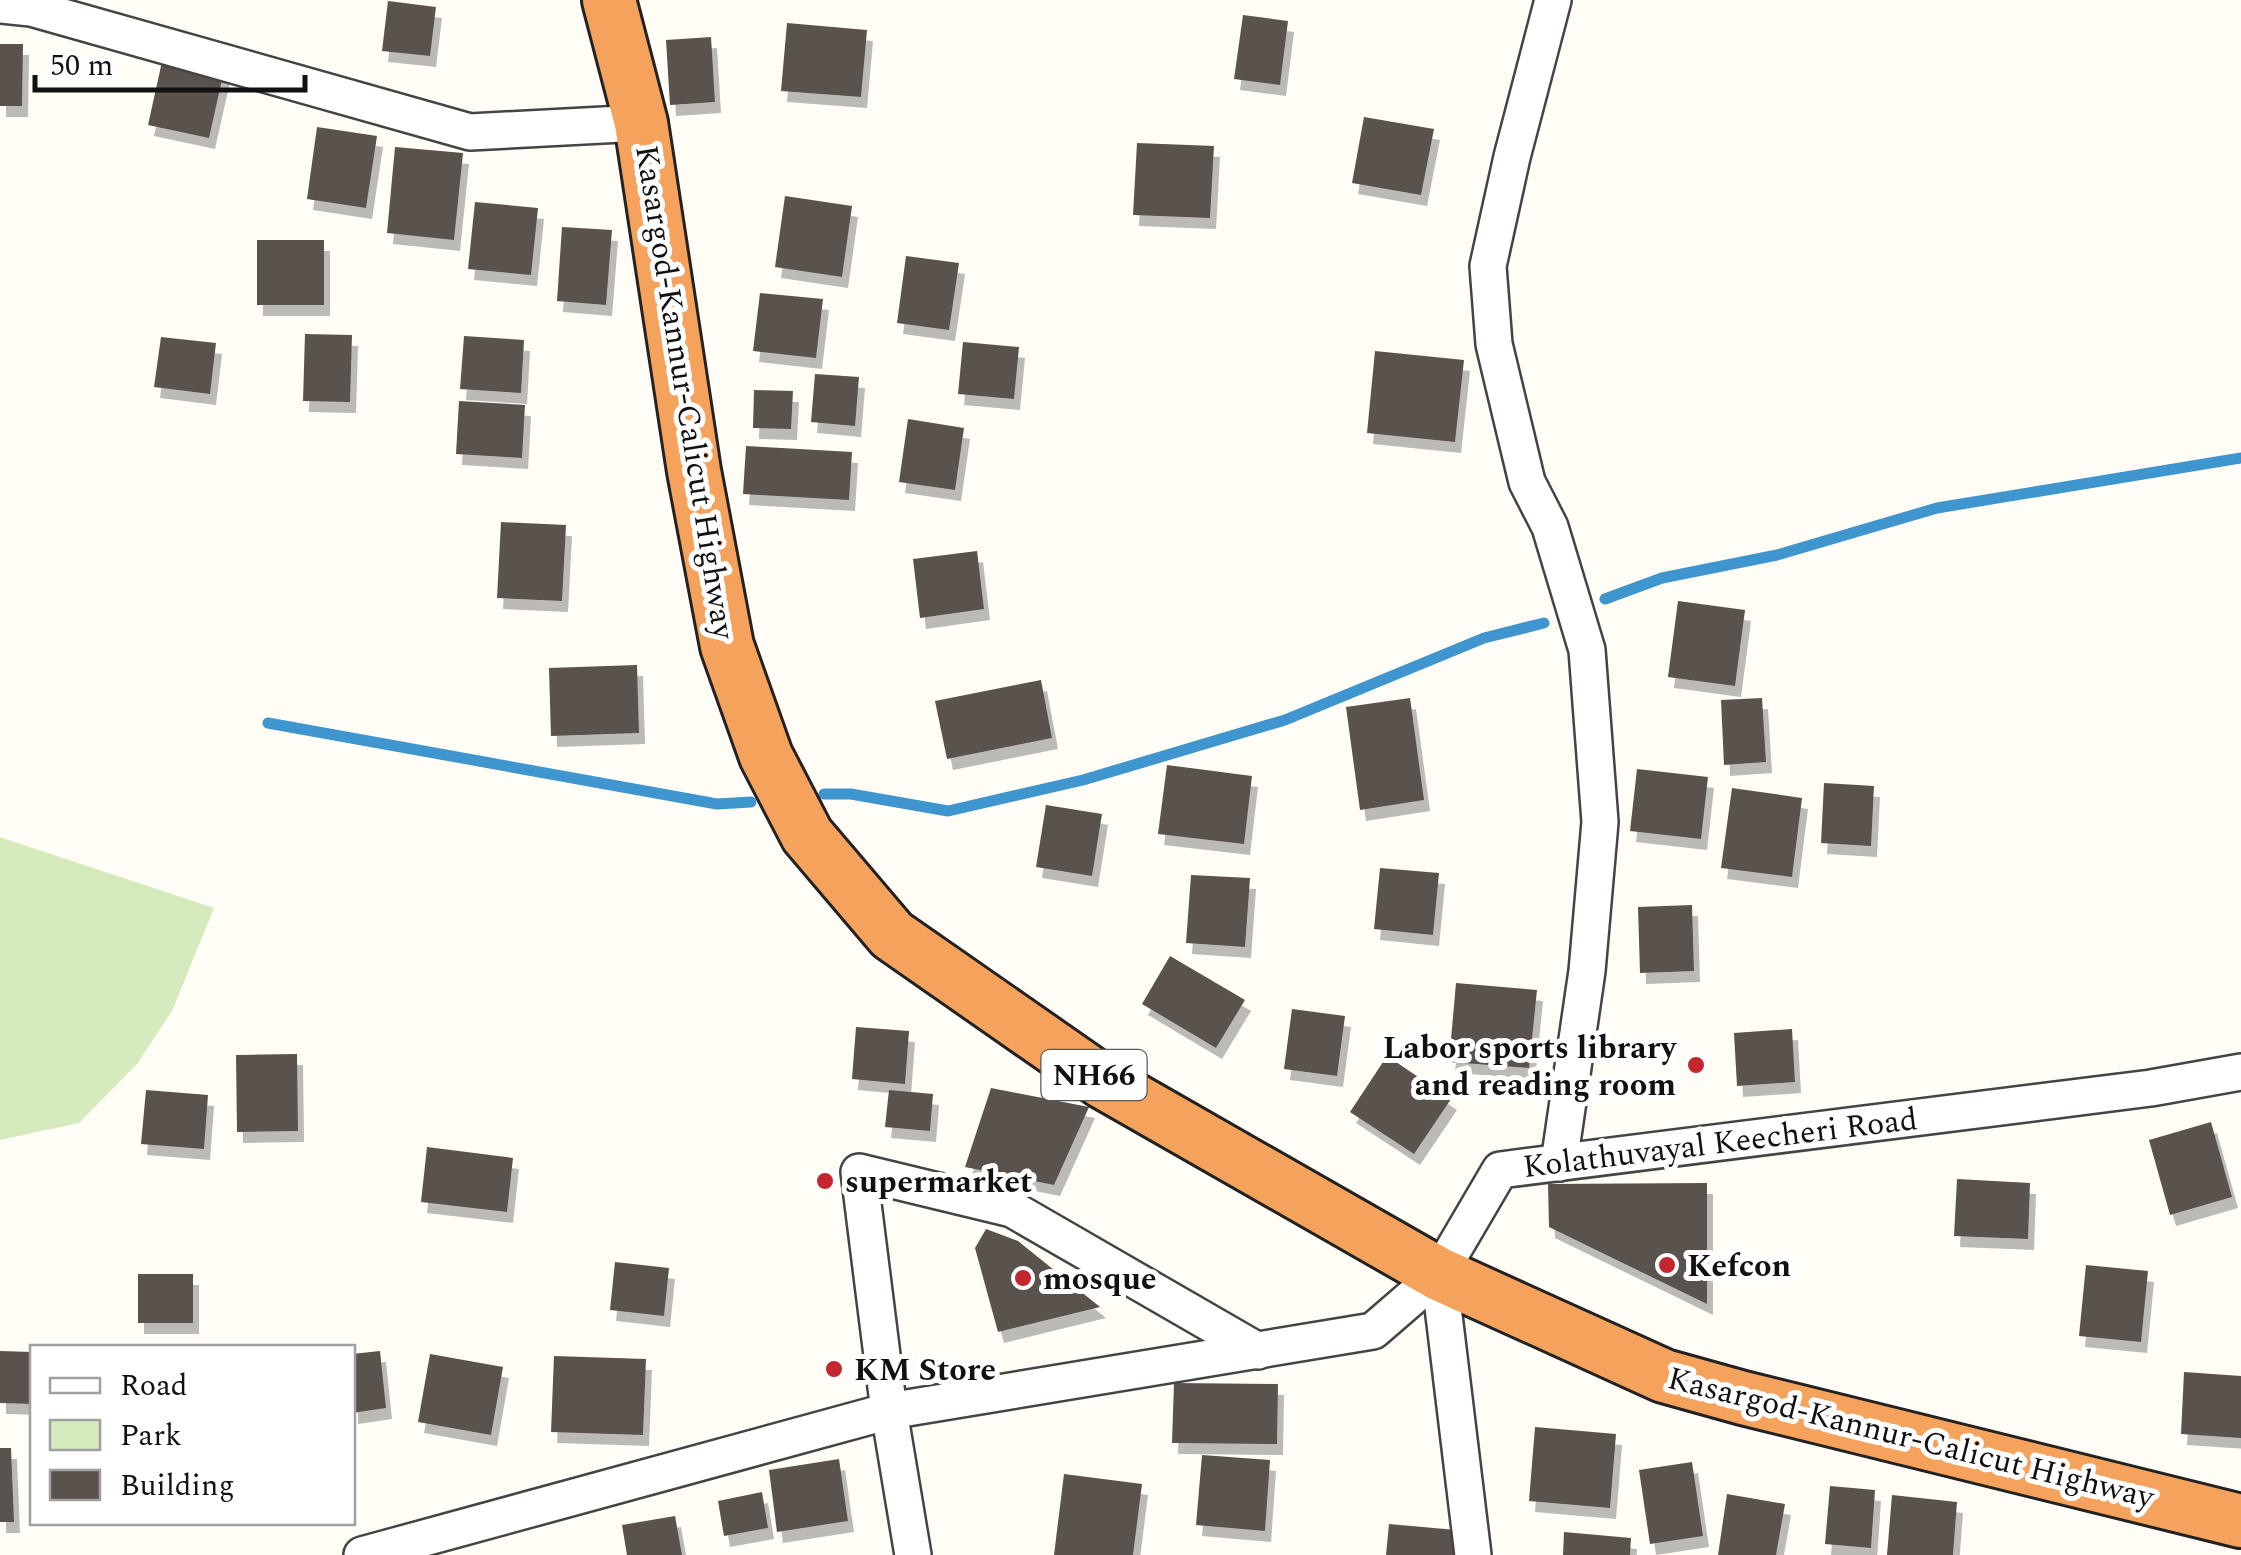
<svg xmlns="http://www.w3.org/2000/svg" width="2241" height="1555" font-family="Spectral,serif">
	<defs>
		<filter id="shadow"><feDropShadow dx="6" dy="11" stdDeviation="0" flood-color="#0004"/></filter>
	</defs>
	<rect width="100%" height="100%" fill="#fffdf5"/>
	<!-- green -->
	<polygon fill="#d5ebbd" points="0,837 214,908 172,1011 137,1064 79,1123 0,1140"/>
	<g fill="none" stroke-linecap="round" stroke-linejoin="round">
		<!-- stream -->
		<g stroke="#3f96cf" stroke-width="11">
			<polyline points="1605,599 1662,578 1777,555 1937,508 2241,458"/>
			<polyline points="268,723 717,804 751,802"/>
			<polyline points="824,794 851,794 948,811 1083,780 1285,720 1484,638 1544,623"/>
		</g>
	</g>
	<!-- building -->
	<g fill="#5a524d" filter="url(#shadow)">
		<polygon points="388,1 436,7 430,56 382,51"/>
		<polygon points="1243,15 1288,21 1280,85 1234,79"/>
		<polygon points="787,23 867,30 861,97 781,91"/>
		<polygon points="711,37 715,102 670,105 666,40"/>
		<polygon points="0,44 23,44 22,106 0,106"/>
		<polygon points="163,57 224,71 209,138 148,125"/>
		<polygon points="1364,117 1434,129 1421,195 1352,183"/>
		<polygon points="317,127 377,136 366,208 307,199"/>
		<polygon points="1137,143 1214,146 1210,218 1133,215"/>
		<polygon points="395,147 463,153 454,240 387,233"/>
		<polygon points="785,196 852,206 842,277 775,267"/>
		<polygon points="475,202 538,208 531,275 468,269"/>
		<polygon points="562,227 612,230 606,305 557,301"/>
		<rect x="257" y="240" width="67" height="65"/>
		<polygon points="906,256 959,263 949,330 897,323"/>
		<polygon points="760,293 823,299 816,358 753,351"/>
		<polygon points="305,334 352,335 350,402 303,401"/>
		<polygon points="464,336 524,340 521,393 460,389"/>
		<polygon points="161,337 216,343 210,394 154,387"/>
		<polygon points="963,342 1019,347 1014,399 958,394"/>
		<polygon points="1375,351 1464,360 1455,442 1367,433"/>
		<polygon points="815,374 859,377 855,426 811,422"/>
		<polygon points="754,390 793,391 791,429 753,428"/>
		<polygon points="459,401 525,405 522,458 456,454"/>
		<polygon points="908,419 964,428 955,490 899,482"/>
		<polygon points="746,446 852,452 849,500 743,494"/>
		<polygon points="501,522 566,525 562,601 497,598"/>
		<polygon points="977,551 984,609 920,618 913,559"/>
		<polygon points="1678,601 1745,610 1735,686 1668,677"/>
		<polygon points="637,665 639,733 551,736 549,668"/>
		<polygon points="1041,680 1052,738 947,759 935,701"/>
		<polygon points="1410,698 1424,800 1360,810 1346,707"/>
		<polygon points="1762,698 1766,762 1724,765 1721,700"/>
		<polygon points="1167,765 1252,776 1244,844 1158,834"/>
		<polygon points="1637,769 1708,777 1701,839 1630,831"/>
		<polygon points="1824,783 1874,786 1871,846 1821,843"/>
		<polygon points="1732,788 1802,798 1792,877 1721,868"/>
		<polygon points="1046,805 1102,814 1092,876 1036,867"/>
		<polygon points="1380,868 1439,873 1433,935 1374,929"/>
		<polygon points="1191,875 1250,878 1245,947 1186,943"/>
		<polygon points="1692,905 1694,971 1640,973 1638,907"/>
		<polygon points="1170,956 1245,1000 1216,1048 1142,1004"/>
		<polygon points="1456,983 1537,990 1529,1068 1449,1062"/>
		<polygon points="1292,1009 1345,1016 1337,1076 1284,1069"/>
		<polygon points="856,1027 909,1031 905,1084 852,1079"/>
		<polygon points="1792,1029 1795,1082 1737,1086 1734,1033"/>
		<polygon points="297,1054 298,1131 237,1132 236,1055"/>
		<polygon points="1387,1056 1451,1099 1414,1154 1350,1112"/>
		<polygon points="991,1088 1089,1107 1054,1185 965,1167"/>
		<polygon points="146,1090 208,1095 204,1149 141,1144"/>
		<polygon points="889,1090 933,1094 930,1131 885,1127"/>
		<polygon points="2211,1122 2232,1197 2170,1215 2149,1140"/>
		<polygon points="427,1147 513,1158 507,1212 421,1202"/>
		<polygon points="1957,1179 2030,1183 2028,1239 1954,1236"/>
		<polygon points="1707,1183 1707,1304 1549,1227 1548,1184"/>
		<polygon points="986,1229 1018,1241 1100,1307 998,1332 975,1248"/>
		<polygon points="615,1262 669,1268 664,1316 610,1310"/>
		<polygon points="2086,1265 2148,1271 2141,1342 2079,1336"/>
		<rect x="138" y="1274" width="55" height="49"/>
		<polygon points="0,1351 32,1352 32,1404 0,1403"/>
		<polygon points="380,1351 386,1408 352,1413 352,1354"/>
		<polygon points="430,1354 503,1367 491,1435 418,1422"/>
		<polygon points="554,1356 646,1359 643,1435 551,1432"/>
		<polygon points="2184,1372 2241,1376 2241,1438 2181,1434"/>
		<polygon points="1174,1383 1278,1384 1277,1444 1172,1443"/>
		<polygon points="1535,1427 1616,1434 1610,1508 1529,1501"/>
		<polygon points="0,1448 11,1448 14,1522 0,1522"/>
		<polygon points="1202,1455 1270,1460 1265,1531 1196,1525"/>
		<polygon points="839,1459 848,1521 777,1532 769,1470"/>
		<polygon points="1692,1462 1703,1536 1650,1544 1639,1470"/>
		<polygon points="1064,1474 1142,1484 1133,1555 1054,1555"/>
		<polygon points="1830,1486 1875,1490 1871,1548 1825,1544"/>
		<polygon points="762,1492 768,1528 724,1536 718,1501"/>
		<polygon points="1727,1494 1785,1504 1776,1555 1718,1555"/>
		<polygon points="1892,1495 1957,1502 1953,1555 1887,1555"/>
		<polygon points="675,1516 682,1555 627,1555 622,1525"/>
		<polygon points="1389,1524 1456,1530 1454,1555 1386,1555"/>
		<polygon points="1564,1532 1631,1538 1630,1555 1563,1555"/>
	</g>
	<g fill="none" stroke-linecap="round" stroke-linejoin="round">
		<!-- minor casing -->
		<g stroke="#444" stroke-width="40">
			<g id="minor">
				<polyline points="1553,0 1512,157 1488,266 1494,344 1527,482 1550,527 1587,650 1600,822 1587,971 1559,1163"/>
				<polyline points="0,5 31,8 470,132 641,123"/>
				<polyline points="1439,1274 1473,1555"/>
				<polyline points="362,1555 889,1411 1373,1331 1439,1274 1500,1170 2151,1088 2241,1072"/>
				<polyline points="913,1555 889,1411 859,1172 1012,1209 1258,1351"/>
			</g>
		</g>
		<!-- highway casing -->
		<g stroke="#222" stroke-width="58">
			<polyline id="highway" points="609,0 641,123 694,471 727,646 766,756 807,835 892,935 1103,1082 1439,1274 1664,1376 1743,1398 2241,1521"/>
		</g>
		<!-- minor -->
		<use href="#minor" stroke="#fff" stroke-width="35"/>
		<!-- highway -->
		<use href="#highway" stroke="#f5a25d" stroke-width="52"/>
	</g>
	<!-- markers -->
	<g fill="#c4262e" stroke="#fff" stroke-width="4">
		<circle cx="1696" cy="1065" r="10"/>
		<circle cx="825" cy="1181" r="10"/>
		<circle cx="1667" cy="1265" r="10"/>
		<circle cx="1023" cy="1278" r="10"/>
		<circle cx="834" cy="1369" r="10"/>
	</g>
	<g text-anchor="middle" stroke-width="10" stroke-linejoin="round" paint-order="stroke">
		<!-- shield labels -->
		<rect fill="#fff" stroke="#585858" stroke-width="2.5" x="1041.5" y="1050" width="105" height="50" rx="8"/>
		<g font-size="30" font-weight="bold" fill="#111">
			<text x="1094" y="1085">NH66</text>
		</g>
		<!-- street labels -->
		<g font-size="32" fill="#111" stroke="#fff">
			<text transform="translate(686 392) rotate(81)" y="11">Kasargod-Kannur-Calicut Highway</text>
			<text transform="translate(1720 1142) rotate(-7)" y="11">Kolathuvayal Keecheri Road</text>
			<text transform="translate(1911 1437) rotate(14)" y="11">Kasargod-Kannur-Calicut Highway</text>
		</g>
		<!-- poi labels -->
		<g font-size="32" font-weight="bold" fill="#111" stroke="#fff" text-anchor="start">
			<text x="1676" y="1058" text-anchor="end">Labor sports library<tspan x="1676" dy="37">and reading room</tspan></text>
			<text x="845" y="1192">supermarket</text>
			<text x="1687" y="1276">Kefcon</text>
			<text x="1043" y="1289">mosque</text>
			<text x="854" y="1380">KM Store</text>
		</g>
	</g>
	<!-- legend -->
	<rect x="30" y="1345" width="325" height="180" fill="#ffffff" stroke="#a0a0a0" stroke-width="2.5"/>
	<rect x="50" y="1378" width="50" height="15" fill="#ffffff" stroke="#a0a0a0" stroke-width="2.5"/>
	<text x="120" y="1395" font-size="30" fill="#111111">Road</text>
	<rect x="50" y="1420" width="50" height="30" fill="#d5ebbd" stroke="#a0a0a0" stroke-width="2.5"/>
	<text x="120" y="1445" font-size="30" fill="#111111">Park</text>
	<rect x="50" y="1470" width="50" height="30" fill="#5a524d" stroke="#a0a0a0" stroke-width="2.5"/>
	<text x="120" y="1495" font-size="30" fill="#111111">Building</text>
	<!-- scale -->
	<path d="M35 75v15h270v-15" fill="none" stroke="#111111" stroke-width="5"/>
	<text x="50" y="75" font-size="30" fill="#111111" stroke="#ffffff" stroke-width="8" paint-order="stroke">50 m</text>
</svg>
